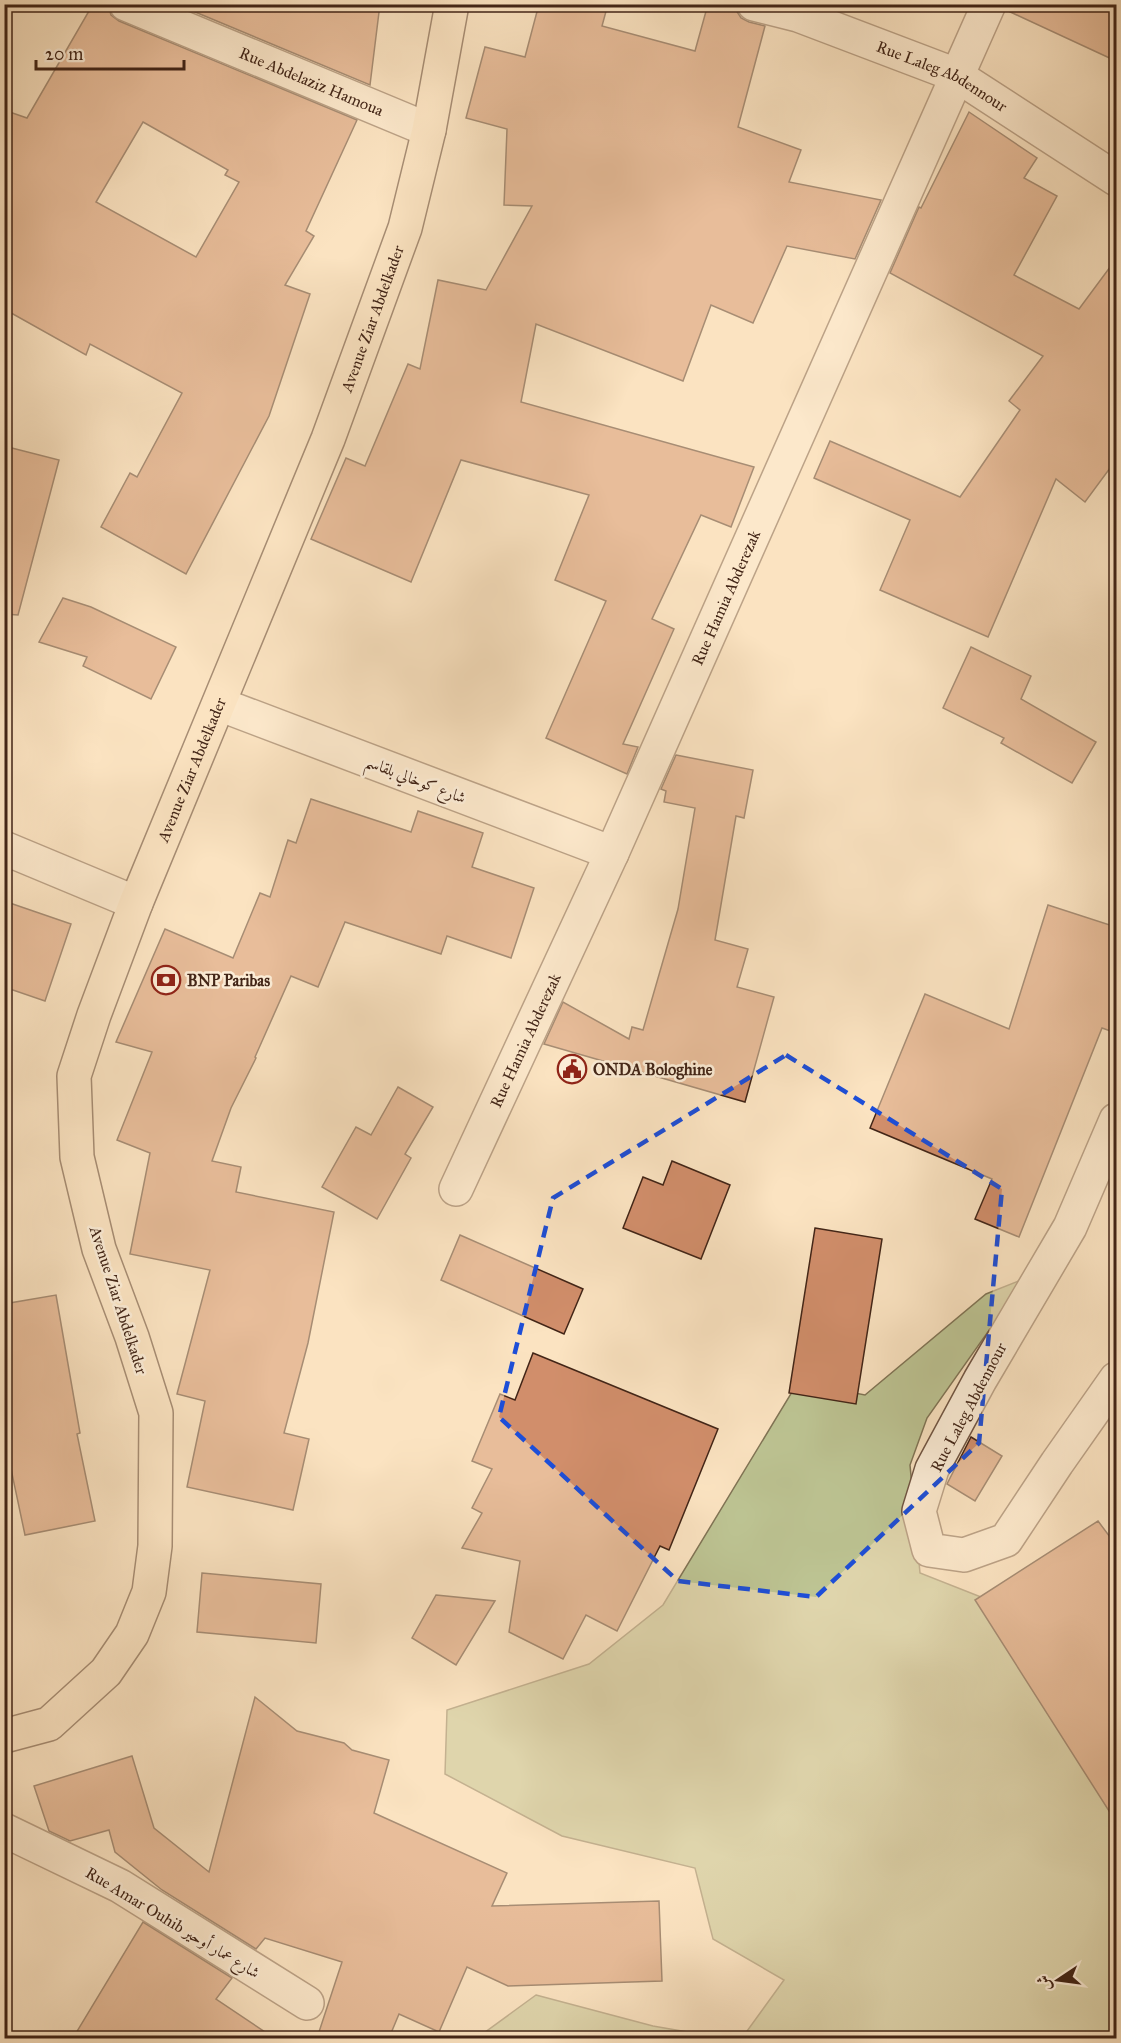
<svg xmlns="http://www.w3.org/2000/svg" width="1121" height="2043" font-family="'IM FELL Great Primer',Amiri,serif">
	<rect width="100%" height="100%" fill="#fbe3c1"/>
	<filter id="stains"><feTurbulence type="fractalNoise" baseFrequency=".00333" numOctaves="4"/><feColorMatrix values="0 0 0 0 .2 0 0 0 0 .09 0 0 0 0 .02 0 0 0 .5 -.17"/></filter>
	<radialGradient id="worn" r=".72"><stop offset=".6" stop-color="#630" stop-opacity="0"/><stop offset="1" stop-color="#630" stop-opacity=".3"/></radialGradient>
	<!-- green -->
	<g fill="#bdc493" stroke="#807455" stroke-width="1.5">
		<polygon points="1026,1278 927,1418 910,1465 920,1573 1024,1614 1116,1750 1116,2038 742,2038 784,1980 713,1939 695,1868 562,1836 445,1774 447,1710 589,1664 663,1605 798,1382 865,1395 986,1294"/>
		<polygon points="536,1995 653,2026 722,2038 477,2038"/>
	</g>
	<!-- building -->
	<g fill="#d18e6b" stroke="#422517" stroke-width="1.5" fill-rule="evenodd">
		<path d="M93,4H108L111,15L119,21L357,120L306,231L314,236L285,285L310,294L269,416L186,574L101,527L130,473L137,477L182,393L90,344L86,355L4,309V110L27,118ZM143,122L228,170L225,175L239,182L196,257L96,202Z"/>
		<polygon points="176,4 380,4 370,85"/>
		<polygon points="539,4 608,4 602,26 695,51 708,4 736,4 736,10 741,18 749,22 765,26 738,127 801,150 789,182 881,200 855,259 787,246 753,323 711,305 683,381 536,324 521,402 754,467 731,527 701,515 652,619 674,629 623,744 638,747 627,774 546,738 606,601 555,580 589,495 461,460 411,582 311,539 346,458 365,466 408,364 420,369 438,280 486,290 532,206 504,205 507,129 466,118 485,47 525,57"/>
		<polygon points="1007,4 1116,4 1116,61 1006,10"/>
		<polygon points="969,112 1037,158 1024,178 1057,196 1014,275 1079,309 1116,259 1116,460 1085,502 1056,479 988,637 880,590 910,520 814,478 830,441 960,497 1020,410 1009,401 1043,356 890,273 919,207 921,208"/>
		<polygon points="4,446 59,460 18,615 4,614"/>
		<polygon points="63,598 91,607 176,647 151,699 83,666 87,657 39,642"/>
		<polygon points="971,647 1031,676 1021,699 1096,742 1072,783 1001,743 1004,738 943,708"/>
		<polygon points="676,755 753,770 744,818 736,816 715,940 748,949 737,987 774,997 745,1102 544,1044 563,1002 629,1039 632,1027 643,1030 678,909 695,808 664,802 666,791 661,789"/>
		<polygon points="311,799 411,832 418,811 483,833 472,867 534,888 511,958 447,936 441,954 345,922 318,987 291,976 255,1057 256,1058 231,1108 212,1161 241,1167 236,1192 334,1212 308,1343 284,1433 309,1439 293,1510 187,1487 205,1401 177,1394 210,1270 130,1254 150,1153 117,1140 152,1052 116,1042 165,929 233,958 260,893 270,897 288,840 296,843"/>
		<polygon points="4,901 71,924 45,1001 4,987"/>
		<polygon points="1048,905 1116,927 1116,1033 1102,1028 1019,1237 975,1219 992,1179 870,1128 925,994 1009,1029"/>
		<polygon points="398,1087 433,1107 405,1154 411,1158 377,1219 322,1187 356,1127 371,1135"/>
		<polygon points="672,1161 730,1185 701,1259 623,1228 643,1177 663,1185"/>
		<polygon points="815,1228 882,1239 856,1404 789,1393"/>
		<polygon points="460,1235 583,1289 564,1334 441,1280"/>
		<polygon points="56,1295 80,1433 77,1434 95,1521 25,1535 4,1436 4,1304"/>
		<polygon points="533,1353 718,1429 669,1550 660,1546 617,1631 586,1615 563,1659 509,1632 520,1561 462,1548 482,1513 472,1508 492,1469 472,1461 500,1394 515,1400"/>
		<polygon points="971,1437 1002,1456 975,1501 947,1484"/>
		<polygon points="1098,1521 1116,1545 1116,1822 975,1600"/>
		<polygon points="202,1573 321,1584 316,1643 197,1632"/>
		<polygon points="436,1595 495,1601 456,1665 412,1638"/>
		<polygon points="255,1697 297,1731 344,1743 352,1750 389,1760 374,1813 507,1873 492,1906 659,1901 662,1981 508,1986 467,1967 439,2032 399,2014 389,2038 317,2038 342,1962 265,1938 256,1949 162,1890 115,1852 109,1830 70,1841 49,1831 34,1786 132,1756 154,1828 209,1872"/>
		<polygon points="143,1922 232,1978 216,1999 274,2038 73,2038"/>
	</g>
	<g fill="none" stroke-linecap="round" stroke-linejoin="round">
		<!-- minor casing -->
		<g stroke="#705442" stroke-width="36">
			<g id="minor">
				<path id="s1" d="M126,4L429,130"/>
				<path id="s2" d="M754,4L798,15L956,75L1116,179"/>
				<polyline points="219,704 612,853"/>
				<polyline points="4,848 136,903"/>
				<polyline points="1116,1120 1070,1227 980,1380 932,1469 919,1511 929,1550 964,1555 1006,1540 1057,1463 1116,1379"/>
				<path id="s3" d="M456,1189L612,853L989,4"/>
				<polyline points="4,1830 120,1886 307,2003"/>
			</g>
		</g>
		<!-- major casing -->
		<g stroke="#422517" stroke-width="36">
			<g id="major">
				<path id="s4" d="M4,1736L49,1724L106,1672L132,1634L149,1592L155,1546L156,1413L132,1337L99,1249L77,1157L74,1076L94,1015L136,903L328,439L405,228L429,130L452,4"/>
			</g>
		</g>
		<!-- minor -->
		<use href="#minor" stroke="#fcedd7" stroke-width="33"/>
		<!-- major -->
		<use href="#major" stroke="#fbe3c1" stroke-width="33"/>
	</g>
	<!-- marked area -->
	<path d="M0 0H1121V2043H0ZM786,1055L1002,1189L979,1443L816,1597L678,1581L499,1417L553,1198Z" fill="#fbe3c1" fill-opacity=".55" fill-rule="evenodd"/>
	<path fill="none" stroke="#1d4ed8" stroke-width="4.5" stroke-dasharray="12 8" stroke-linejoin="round" d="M786,1055L1002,1189L979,1443L816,1597L678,1581L499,1417L553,1198Z"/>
	<!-- icons -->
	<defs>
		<g id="bank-ring" transform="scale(1.5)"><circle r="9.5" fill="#fcedd7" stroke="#8f2418" stroke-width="1.5"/><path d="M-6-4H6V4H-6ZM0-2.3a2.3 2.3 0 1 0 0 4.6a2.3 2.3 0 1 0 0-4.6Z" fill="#8f2418"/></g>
		<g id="civic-ring" transform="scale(1.5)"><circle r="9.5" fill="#fcedd7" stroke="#8f2418" stroke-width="1.5"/><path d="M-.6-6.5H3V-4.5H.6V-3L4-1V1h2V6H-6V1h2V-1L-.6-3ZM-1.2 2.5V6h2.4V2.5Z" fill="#8f2418"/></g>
	</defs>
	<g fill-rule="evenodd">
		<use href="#bank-ring" x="166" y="980"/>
		<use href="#civic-ring" x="572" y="1069"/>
	</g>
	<g text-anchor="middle" stroke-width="5" stroke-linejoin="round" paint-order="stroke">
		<!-- street labels -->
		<g font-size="16" fill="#422517" stroke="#fcedd7">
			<text dy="6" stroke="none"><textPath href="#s2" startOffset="202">Rue Laleg Abdennour</textPath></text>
			<text dy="6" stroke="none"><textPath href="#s1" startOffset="201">Rue Abdelaziz Hamoua</textPath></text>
			<text dy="6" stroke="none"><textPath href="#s4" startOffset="1558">Avenue Ziar Abdelkader</textPath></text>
			<text dy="6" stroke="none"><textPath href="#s3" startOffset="650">Rue Hamia Abderezak</textPath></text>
			<text dy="6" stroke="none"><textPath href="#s4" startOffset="1072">Avenue Ziar Abdelkader</textPath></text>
			<text transform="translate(416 779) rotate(21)" y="6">شارع كوخالي بلقاسم</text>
			<text dy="6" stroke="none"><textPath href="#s3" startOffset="164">Rue Hamia Abderezak</textPath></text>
			<text transform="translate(119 1300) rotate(72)" y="6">Avenue Ziar Abdelkader</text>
			<text transform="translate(968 1407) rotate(-62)" y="6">Rue Laleg Abdennour</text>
			<text transform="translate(173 1922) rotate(31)" y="6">Rue Amar Ouhib شارع عمار أوحير</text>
		</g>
		<!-- poi labels -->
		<g font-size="16" font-weight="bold" fill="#422517" stroke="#fcedd7" text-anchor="start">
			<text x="187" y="986">BNP Paribas</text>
			<text x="593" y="1075">ONDA Bologhine</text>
		</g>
	</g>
	<!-- margin -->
	<rect width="1121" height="2043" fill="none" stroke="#fbe3c1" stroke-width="24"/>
	<rect x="6" y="6" width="1109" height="2031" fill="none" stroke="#422517" stroke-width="3"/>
	<rect x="12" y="12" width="1097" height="2019" fill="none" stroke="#422517" stroke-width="1.5"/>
	<!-- north arrow -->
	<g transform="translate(1058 1980) rotate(257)" stroke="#fcedd7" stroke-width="4.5" paint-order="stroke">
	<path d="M0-4.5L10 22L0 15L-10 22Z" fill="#422517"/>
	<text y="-9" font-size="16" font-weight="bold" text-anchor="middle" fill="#422517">ش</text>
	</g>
	<!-- scale -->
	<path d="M36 60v9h148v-9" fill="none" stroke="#422517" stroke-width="3"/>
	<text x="45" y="60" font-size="18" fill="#422517" stroke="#fcedd7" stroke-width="4.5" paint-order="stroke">20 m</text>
	<rect width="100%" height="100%" filter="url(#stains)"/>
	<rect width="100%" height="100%" fill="url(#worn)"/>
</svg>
